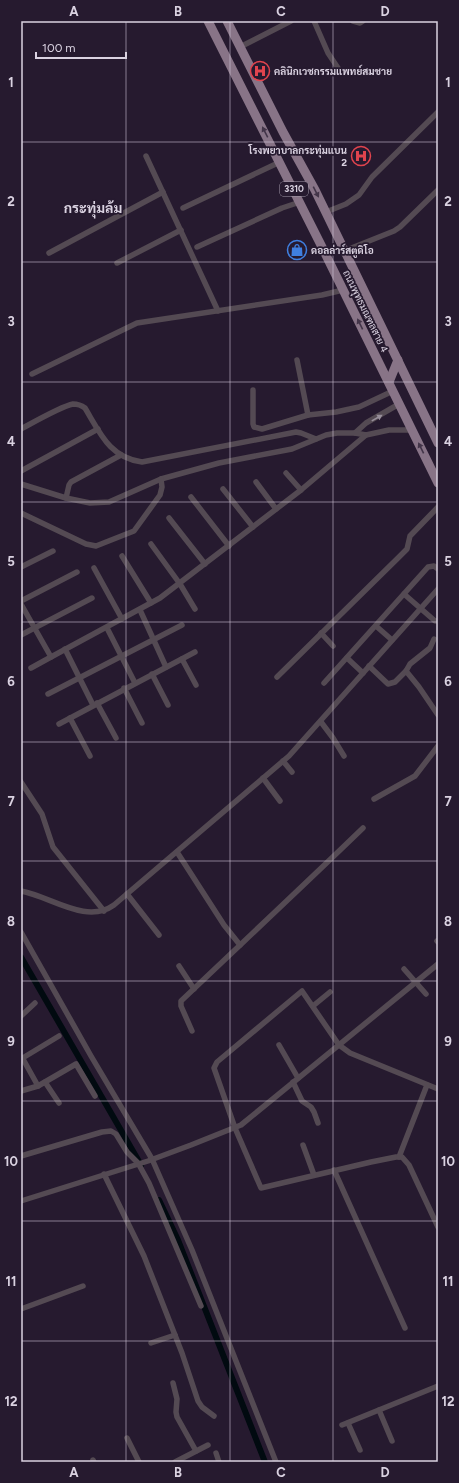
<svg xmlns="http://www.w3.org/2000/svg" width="459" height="1483" font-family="Figtree,Sarabun,sans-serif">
	<rect width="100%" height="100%" fill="#261a2f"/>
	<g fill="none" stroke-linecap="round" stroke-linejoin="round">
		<!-- canal -->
		<g stroke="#010a10" stroke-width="6">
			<polyline points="21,957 141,1165"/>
			<polyline points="159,1200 178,1240 265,1462"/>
		</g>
		<!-- street -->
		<g stroke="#544a53" stroke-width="5.5">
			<polyline points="314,21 328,53 338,68"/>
			<polyline points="353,21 360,23 363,21"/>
			<polyline points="240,47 291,21"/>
			<polyline points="146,156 218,311"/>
			<polyline points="183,208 280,162"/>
			<polyline points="326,212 346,204 359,195 372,177 438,112"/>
			<polyline points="197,247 282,208 300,202"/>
			<polyline points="344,251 394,231 400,227 438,190"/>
			<polyline points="49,253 163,192"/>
			<polyline points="117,263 181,230"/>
			<polyline points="297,360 308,415"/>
			<polyline points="32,374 137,323 322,295 343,290"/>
			<polyline points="253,390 253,424 254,427 262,429 308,415 336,412 359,407 393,391"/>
			<path d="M21,429C32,423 62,406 73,404C77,404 81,405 85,408C100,433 110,458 142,462L296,432L301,433L316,439"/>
			<polyline points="355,433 366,423 399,404"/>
			<polyline points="21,471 98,429"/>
			<polyline points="286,473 301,490"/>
			<polyline points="256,482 276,509"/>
			<polyline points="21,484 66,498 90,503 109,502 161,479 219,463 292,449 326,435 337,433 355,433 366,435 389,430 412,430"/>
			<polyline points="223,489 253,527"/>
			<polyline points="191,497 229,546"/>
			<polyline points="66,498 69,485 71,482 121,455"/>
			<polyline points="21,513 86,544 96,546 134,531 160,495 162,487 161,479"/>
			<polyline points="169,518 205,564"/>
			<polyline points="151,544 180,584 195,609"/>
			<polyline points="122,556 151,603"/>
			<polyline points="21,567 53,551"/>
			<polyline points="94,568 122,619"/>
			<polyline points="404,594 435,621 438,621"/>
			<polyline points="21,601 77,572"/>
			<polyline points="21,604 51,657 31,668"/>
			<polyline points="140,610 166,667"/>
			<polyline points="376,626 392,640"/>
			<polyline points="107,628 135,683"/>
			<polyline points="321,633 333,646"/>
			<polyline points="21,635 92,598"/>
			<polyline points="65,649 93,705"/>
			<polyline points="51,657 160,598 301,490 366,435"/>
			<polyline points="347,658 363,673"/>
			<polyline points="182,659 196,685"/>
			<polyline points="369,666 388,684 395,682 406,671 419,687 438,715"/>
			<polyline points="406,671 410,664 430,648 434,639"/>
			<polyline points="152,674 168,705"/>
			<polyline points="277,677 398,558 407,549 410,536 438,507"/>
			<polyline points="324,683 428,567 434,566 438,569"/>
			<polyline points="124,688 142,723"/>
			<polyline points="48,694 182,625"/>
			<polyline points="97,703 116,738"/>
			<polyline points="70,718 90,756"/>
			<polyline points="321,722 333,738 344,756"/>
			<polyline points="59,724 195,652"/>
			<polyline points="283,761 292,772"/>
			<polyline points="263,778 280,801"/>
			<polyline points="21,782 42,814 53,847 104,911"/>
			<polyline points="374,799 415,776 438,746"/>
			<polyline points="177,852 224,925 240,945"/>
			<path d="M21,891C50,896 86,925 114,905L289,756L438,589"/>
			<polyline points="127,894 159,935"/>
			<polyline points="21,932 91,1056 152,1159 192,1250 276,1462"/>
			<polyline points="437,941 438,942"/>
			<polyline points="179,966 194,989"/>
			<polyline points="404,969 426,994"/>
			<polyline points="313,1006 330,992"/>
			<polyline points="21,1016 35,1003"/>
			<path d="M192,1031L181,1006V1001C242,943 303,886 363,828"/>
			<polyline points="279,1045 298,1078"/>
			<polyline points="21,1059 59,1036"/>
			<polyline points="23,1059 38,1086"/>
			<polyline points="45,1082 59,1103"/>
			<polyline points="293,1082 302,1101 311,1107 314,1112 318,1123"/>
			<polyline points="438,1089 350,1053 339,1045 302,991 217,1062 214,1068 235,1128 261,1188 371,1162 396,1157 402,1157 409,1165 438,1227"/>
			<polyline points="21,1091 38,1086 76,1064 95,1096"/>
			<polyline points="303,1145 314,1175"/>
			<polyline points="21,1156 102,1132 111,1131 116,1134 127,1152 138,1163 149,1183 201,1306"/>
			<polyline points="399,1157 427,1085"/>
			<polyline points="334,1170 405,1328"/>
			<polyline points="104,1174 144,1256 182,1353 198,1401 202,1407 214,1416"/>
			<polyline points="21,1201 148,1161 191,1145 241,1125 438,964"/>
			<polyline points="21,1309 83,1286"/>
			<polyline points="151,1343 175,1335"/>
			<polyline points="173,1383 177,1399 176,1412 177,1417 196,1451"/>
			<polyline points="379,1410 392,1441"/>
			<polyline points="348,1423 360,1450"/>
			<polyline points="342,1425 438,1386"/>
			<polyline points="127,1438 139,1462"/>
			<polyline points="216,1453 219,1462"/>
			<polyline points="93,1460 94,1462"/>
			<polyline points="175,1462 208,1445"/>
		</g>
		<!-- primary -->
		<g stroke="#887487" stroke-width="9">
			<polyline points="208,21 321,245 438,483"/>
			<polyline points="227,21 283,132 315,190 438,443"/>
			<polyline points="389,382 398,360"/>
		</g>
	</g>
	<!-- one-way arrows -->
	<defs><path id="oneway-solid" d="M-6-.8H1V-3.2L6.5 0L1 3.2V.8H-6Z"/></defs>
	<g fill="#433549">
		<use href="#oneway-solid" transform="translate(265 132) rotate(-117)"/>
		<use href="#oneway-solid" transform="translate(316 192) rotate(63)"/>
		<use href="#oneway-solid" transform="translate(360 324) rotate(-116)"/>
		<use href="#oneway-solid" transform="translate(421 448) rotate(-116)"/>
	</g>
	<use fill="#978e9a" href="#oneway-solid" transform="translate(377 418) rotate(-29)"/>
	<!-- grid -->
	<path fill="none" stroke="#dad2e1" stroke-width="1" stroke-opacity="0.55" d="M126,21V1462M230,21V1462M333,21V1462M21,142H438M21,262H438M21,382H438M21,502H438M21,622H438M21,742H438M21,861H438M21,981H438M21,1101H438M21,1221H438M21,1341H438"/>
	<!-- icons -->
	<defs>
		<g id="hospital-ring" transform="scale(1)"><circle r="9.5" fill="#261a2f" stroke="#e0444e" stroke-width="1.5"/><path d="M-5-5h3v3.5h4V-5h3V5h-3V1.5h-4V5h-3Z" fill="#e0444e"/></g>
		<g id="shop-ring" transform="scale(1)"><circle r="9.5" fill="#261a2f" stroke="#3f7fe0" stroke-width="1.5"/><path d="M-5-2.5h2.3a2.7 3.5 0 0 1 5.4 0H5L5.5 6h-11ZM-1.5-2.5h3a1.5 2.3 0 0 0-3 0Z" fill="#3f7fe0"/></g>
	</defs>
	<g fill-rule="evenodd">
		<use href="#hospital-ring" x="260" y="71"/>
		<use href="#hospital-ring" x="361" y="156"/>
		<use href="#shop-ring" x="297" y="250"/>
	</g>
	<g text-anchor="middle" stroke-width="3.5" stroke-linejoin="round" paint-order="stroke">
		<!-- shield labels -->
		<rect fill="#261a2f" stroke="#a49bac" stroke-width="1" x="280" y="182" width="28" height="14" rx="3"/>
		<g font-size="9" font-weight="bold" fill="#dad2e1">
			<text x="294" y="192">3310</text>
		</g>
		<!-- poi labels -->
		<g font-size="10" font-weight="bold" fill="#dad2e1" stroke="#261a2f" text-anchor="start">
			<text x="274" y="75">คลินิกเวชกรรมแพทย์สมชาย</text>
			<text x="347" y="154" text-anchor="end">โรงพยาบาลกระทุ่มแบน<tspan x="347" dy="12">2</tspan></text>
			<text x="311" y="254">ดอลล่าร์สตูดิโอ</text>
		</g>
		<!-- street labels -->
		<g font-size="10" fill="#dad2e1" stroke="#261a2f">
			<text transform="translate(366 311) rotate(64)" y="4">ถนนพุทธมณฑลสาย 4</text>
		</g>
		<!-- district labels -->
		<g font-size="14" font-weight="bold" fill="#dad2e1" stroke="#261a2f">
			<text x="93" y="213">กระทุ่มล้ม</text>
		</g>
	</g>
	<!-- border -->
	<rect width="459" height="1483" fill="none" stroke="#261a2f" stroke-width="44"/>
	<!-- scale -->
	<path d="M36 52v6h90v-6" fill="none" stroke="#dad2e1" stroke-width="2"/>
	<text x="42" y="52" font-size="12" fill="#dad2e1" stroke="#261a2f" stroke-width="3" paint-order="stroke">100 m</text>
	<rect x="22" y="22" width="415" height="1439" fill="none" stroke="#dad2e1" stroke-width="1.5"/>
	<g font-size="13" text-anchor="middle" font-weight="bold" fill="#dad2e1">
		<text x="74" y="16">A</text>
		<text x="178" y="16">B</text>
		<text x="281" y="16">C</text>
		<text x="385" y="16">D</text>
		<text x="11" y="87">1</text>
		<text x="448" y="87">1</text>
		<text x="11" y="206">2</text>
		<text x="448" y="206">2</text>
		<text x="11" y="326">3</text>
		<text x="448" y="326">3</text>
		<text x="11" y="446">4</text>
		<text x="448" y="446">4</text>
		<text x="11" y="566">5</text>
		<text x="448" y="566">5</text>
		<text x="11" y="686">6</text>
		<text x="448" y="686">6</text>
		<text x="11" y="806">7</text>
		<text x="448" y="806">7</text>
		<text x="11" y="926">8</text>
		<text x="448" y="926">8</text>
		<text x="11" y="1046">9</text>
		<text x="448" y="1046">9</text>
		<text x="11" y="1166">10</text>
		<text x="448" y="1166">10</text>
		<text x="11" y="1286">11</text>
		<text x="448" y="1286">11</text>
		<text x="11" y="1406">12</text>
		<text x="448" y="1406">12</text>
		<text x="74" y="1477">A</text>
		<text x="178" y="1477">B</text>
		<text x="281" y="1477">C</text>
		<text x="385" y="1477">D</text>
	</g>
</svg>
